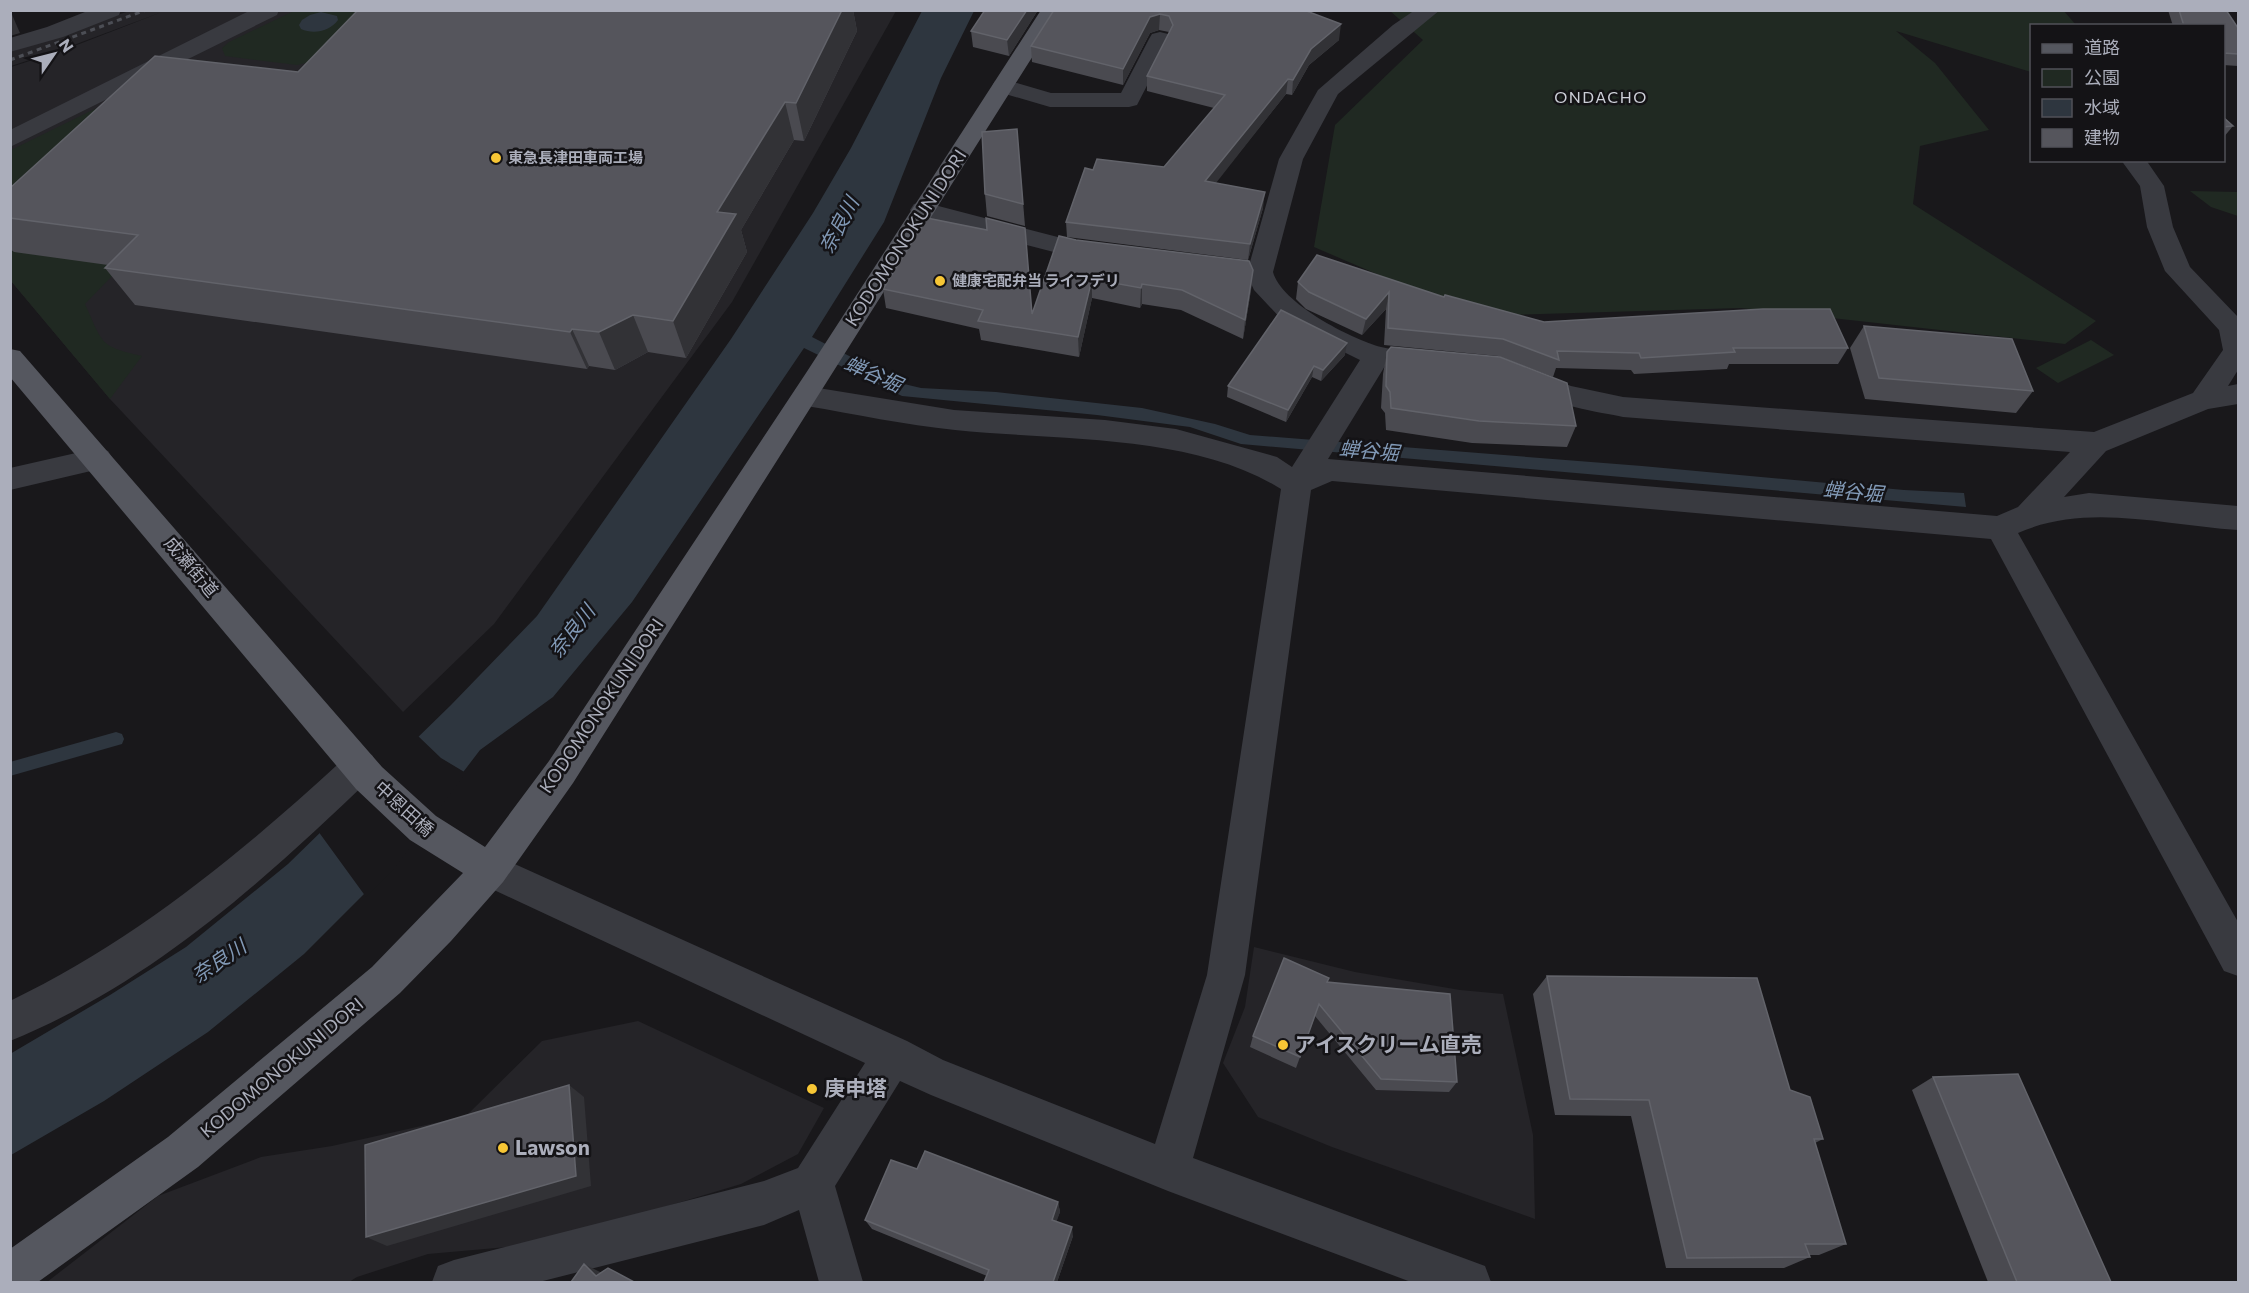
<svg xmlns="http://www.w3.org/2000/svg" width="2249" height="1293" font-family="Commissioner,'Noto Sans JP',sans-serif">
	<rect width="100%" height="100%" fill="#19181b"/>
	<!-- built -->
	<g fill="#252428">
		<polygon points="129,11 896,11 732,302 494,624 403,712 110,399 11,281 11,67 64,50 162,12 63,49 11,66 10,52"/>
		<polygon points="1254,947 1355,972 1460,990 1503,994 1533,1135 1535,1219 1332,1147 1258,1117 1223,1063 1245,1007"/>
		<polygon points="638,1021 824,1108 798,1154 741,1184 541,1244 428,1254 357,1277 349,1282 47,1282 158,1196 261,1157 332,1146 466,1116 542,1041"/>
	</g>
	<!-- green -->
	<g fill="#202922">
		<polygon points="2063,10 2076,25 2032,26 2031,72 1896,31 1935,63 1989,130 1920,146 1913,204 2096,321 2065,344 1741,308 1474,316 1314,247 1335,125 1423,40 1390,11"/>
		<polygon points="294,11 367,11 322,59 297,65 225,56 222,48 229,42"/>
		<path d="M162,76L283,99L85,304C103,343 98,346 142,356L110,399L11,281V150Z"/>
		<polygon points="2190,191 2238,192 2238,216 2211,207"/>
		<polygon points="2091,340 2114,355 2058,383 2036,368"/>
	</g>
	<!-- water -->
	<g fill="#2e363f">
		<polygon points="922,11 974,11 941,78 884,222 812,337 904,384 921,388 996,392 1142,408 1215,424 1250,435 1642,466 1904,490 1964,493 1966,507 1241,444 1190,427 1097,415 902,396 804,348 632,602 553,697 480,750 390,868 304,954 208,1032 104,1101 11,1155 10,1054 110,995 186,947 288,864 451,705 537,616 731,339 813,213 851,148"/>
		<path d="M321,12L337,16L338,20C330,31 314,35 301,29L299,25L302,20L310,15Z"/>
	</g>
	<!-- pier -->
	<polygon fill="#19181b" points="417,735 441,758 466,773 393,870 366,897 318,831"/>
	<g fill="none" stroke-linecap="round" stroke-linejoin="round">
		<!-- stream -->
		<polygon fill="#2e363f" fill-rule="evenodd" points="116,732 122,734 124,739 122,744 10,776 10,762"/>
		<!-- minor -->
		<g fill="#393a40" fill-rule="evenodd">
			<polygon points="90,10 121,10 119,15 63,37 10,52 10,38 47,27"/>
			<polygon points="251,10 279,10 277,15 10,147 10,130"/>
			<path d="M1415,10H1440L1338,94L1303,159L1273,272C1281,303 1351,339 1381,347C1400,352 1421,348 1441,353L1445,360L1441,367L1431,370L1385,366L1328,459L1997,516L2018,507L2070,452L1623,417C1598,412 1526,401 1514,380L1518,373L1528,370L1571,386L1623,397L2094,432L2193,393L2223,350L2219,330L2165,271L2147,227L2140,186L2121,160H2146L2164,186L2173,227L2190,267L2238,317V370L2228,386L2238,384V404L2208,409L2106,451L2064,497L2089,493L2238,506V530C2166,526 2088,502 2018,533L2238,922V976L2224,971L1991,539L1332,481L1311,490L1245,975L1193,1158L1485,1266L1491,1282H1411L1168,1191L931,1095L900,1081L835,1186L863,1282H819L799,1210L764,1225L539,1282H432L438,1266L454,1260L764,1181L798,1168L865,1063L477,882L471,870L477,858L490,853L907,1041L943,1060L1155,1144L1207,975L1281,489C1191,433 1058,441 955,430C905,425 855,414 806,406L796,403L792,396L796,389L806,386L954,410L1105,420L1176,429L1277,457L1292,467L1360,360L1285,323L1254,290L1249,279L1201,272L1197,266L1201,260L1210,258L1250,262L1279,159L1318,90L1393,25Z"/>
			<polygon points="1160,32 1168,34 1171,39 1137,105 1129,107 1050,107 995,91 992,86 995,81 1003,79 1051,93 1121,93 1149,39 1152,34"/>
			<polygon points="923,202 1077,242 1108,246 1112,252 1108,258 1099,260 1077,258 914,216 910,210 914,204"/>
			<polygon points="98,448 108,451 113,459 108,467 10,490 10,468"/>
			<path d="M360,751L372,755L378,766L372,777C265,880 150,984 10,1041V1001C138,939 244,851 348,755Z"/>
		</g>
		<!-- major -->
		<polygon fill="#55575f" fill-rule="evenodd" points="1041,10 1062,10 573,783 503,882 451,941 400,993 198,1167 38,1282 10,1282 10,1249 168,1137 372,967 463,873 410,840 356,789 10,377 10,349 20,351 382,767 436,816 485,847 549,761 808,370"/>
		<!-- rail -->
		<polyline stroke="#4c4e55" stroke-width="3" stroke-dasharray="5 4.5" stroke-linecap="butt" points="10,60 146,10"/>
	</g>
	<!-- wall -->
	<g fill="#4a4a50">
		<polygon points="358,10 853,10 857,31 804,141 794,140 741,230 747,252 686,358 648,352 615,370 589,366 587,369 135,305 105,268 108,265 14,252 10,249 10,188 298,72"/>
		<polygon points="985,10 1038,10 1009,56 973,47 971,31"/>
		<polygon points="1054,10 1304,10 1339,40 1309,65 1292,95 1286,94 1215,183 1263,208 1248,260 1067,237 1066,222 1093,170 1164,167 1214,108 1147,91 1147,76 1169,33 1169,32 1159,30 1150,33 1123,85 1032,62 1031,46"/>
		<polygon points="2168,10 2226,10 2238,28 2238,66 2223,65 2223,26 2173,26"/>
		<polygon points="2223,117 2233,126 2223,138"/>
		<polygon points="1017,129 1025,226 987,216 985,194"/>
		<polygon points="1076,240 1253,270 1251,290 1243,339 1181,310 1142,304 1140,308 1092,298 1079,357 981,340 979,329 886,308 883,289 1032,314"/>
		<polygon points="1298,282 1444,297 1544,322 1848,348 1838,364 1729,364 1727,369 1634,374 1631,370 1556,368 1553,377 1498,356 1384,345 1386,309 1362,335 1306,309 1296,299"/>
		<polygon points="1864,326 2033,391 2016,413 1865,399 1850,348"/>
		<polygon points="1387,352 1576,426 1567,447 1472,443 1386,430 1385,413 1381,408 1383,374"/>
		<polygon points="1345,355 1321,381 1312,377 1286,422 1227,397 1228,386"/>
		<polygon points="1547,976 1790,1090 1823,1139 1815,1143 1846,1244 1819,1255 1809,1255 1810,1257 1784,1268 1666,1268 1631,1116 1555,1115 1533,994"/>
		<polygon points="1327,982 1457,1082 1449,1092 1376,1090 1315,1016 1296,1068 1250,1047 1253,1036"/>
		<polygon points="1933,1077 2111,1282 1988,1282 1912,1090"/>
		<polygon points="917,1169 1058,1202 1060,1212 1056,1221 1073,1236 1057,1282 984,1282 987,1276 872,1229 865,1220"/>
	</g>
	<!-- shaded-wall -->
	<g fill="#323236">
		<polygon points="10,10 20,33 10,36"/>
		<polygon points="842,10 853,10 857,31 804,141 796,103"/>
		<polygon points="1027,10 1038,10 1009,56 1007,40"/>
		<polygon points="1160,14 1159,30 1150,33 1123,85 1123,69 1150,17"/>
		<polygon points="1341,24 1339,40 1309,65 1292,95 1293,80 1311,49"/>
		<polygon points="1288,79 1286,94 1205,197 1205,181"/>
		<polygon points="785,102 794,140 741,230 747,252 686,358 673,321 717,212"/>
		<polygon points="1265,192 1263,208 1248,260 1250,244"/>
		<polygon points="1253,270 1251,290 1243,339 1245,320"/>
		<polygon points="1092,279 1092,298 1079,357 1078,337"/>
		<polygon points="1142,284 1142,304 1140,308 1141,288"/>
		<polygon points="1389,292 1386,309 1362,335 1366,319"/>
		<polygon points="633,315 648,352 615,370 599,332"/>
		<polygon points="572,329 589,366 587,369 570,332"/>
		<polygon points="1347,343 1345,355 1321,381 1323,370"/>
		<polygon points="1314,366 1312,377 1286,422 1288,410"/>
		<polygon points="569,1085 584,1097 591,1186 387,1246 366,1237"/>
		<polygon points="1058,1202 1060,1212 1054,1229 1052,1220"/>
		<polygon points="1072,1227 1073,1236 1057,1282 1053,1282"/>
		<polygon points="584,1264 600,1272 610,1282 596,1276"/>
	</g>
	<!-- building -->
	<g fill="#55555c" stroke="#62636a" stroke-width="1.5">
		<polygon points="358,10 842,10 796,103 785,102 717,212 736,214 673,321 633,315 599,332 572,329 570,332 105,268 138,235 10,218 10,188 155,56 298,72"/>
		<polygon points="985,10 1027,10 1007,40 971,31"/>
		<polygon points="1054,10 1304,10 1341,24 1311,49 1293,80 1288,79 1205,181 1265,192 1250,244 1066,222 1085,168 1093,170 1097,159 1164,167 1225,95 1147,76 1173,25 1169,16 1160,14 1150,17 1123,69 1031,46"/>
		<polygon points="2179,10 2226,10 2238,28 2238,54 2223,53 2223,26 2184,26"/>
		<polygon points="2223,117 2233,126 2223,127"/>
		<polygon points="1017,129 1023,204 985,194 982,132"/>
		<polygon points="927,218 987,230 986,218 1025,228 1032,314 1059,236 1076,240 1249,261 1253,270 1245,320 1182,290 1142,284 1141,288 1092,279 1078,337 978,321 983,310 883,289"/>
		<polygon points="1317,255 1444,297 1445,295 1544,322 1763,309 1830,309 1848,348 1733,348 1735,352 1641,358 1639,353 1557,351 1559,360 1503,339 1388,328 1389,292 1366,319 1309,292 1298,282"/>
		<polygon points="1281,310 1347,343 1323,370 1314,366 1288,410 1228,386"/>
		<polygon points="1864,326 2012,339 2033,391 1879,378"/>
		<polygon points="1391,347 1500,357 1567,383 1576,426 1479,421 1391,408 1390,392 1386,386 1387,352"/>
		<polygon points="1284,958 1329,978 1327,982 1450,994 1457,1082 1381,1079 1319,1004 1300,1057 1253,1036"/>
		<polygon points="1547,976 1757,978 1790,1090 1810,1097 1823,1139 1814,1139 1846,1244 1805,1244 1810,1257 1687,1258 1649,1100 1570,1099"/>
		<polygon points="2018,1074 2111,1282 2017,1282 1933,1077"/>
		<polygon points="569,1085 576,1176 366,1237 365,1145"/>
		<polygon points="925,1151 1058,1202 1052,1220 1072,1227 1053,1282 984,1282 989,1270 865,1220 891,1160 917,1169"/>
		<polygon points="584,1264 596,1276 608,1268 634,1282 571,1282"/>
	</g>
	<!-- markers -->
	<g fill="#f7c635" stroke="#141316" stroke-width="2">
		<circle cx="496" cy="158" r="6"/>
		<circle cx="940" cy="281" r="6"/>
		<circle cx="1283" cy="1045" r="6"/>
		<circle cx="812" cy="1089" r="6"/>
		<circle cx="503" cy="1148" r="6"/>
	</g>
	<g text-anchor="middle" stroke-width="5" stroke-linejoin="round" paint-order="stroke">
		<!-- far-poi labels -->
		<g font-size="15" font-weight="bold" fill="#abaebb" stroke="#141316" text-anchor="start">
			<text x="508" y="163">東急長津田車両工場</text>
			<text x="952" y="286">健康宅配弁当 ライフデリ</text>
		</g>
		<!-- far-neighbourhood labels -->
		<g font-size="16" letter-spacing="1.5" fill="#ccced7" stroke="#141316">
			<text x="1601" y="103">ONDACHO</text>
		</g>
		<!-- street labels -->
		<g font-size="18" fill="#abaebb" stroke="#141316">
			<text transform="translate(906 238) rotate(-57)" y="6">KODOMONOKUNI DORI</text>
			<text transform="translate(191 567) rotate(50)" y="6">成瀬街道</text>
			<text transform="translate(602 706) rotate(-56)" y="6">KODOMONOKUNI DORI</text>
			<text transform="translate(404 809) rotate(42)" y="6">中恩田橋</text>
			<text transform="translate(282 1068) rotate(-40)" y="6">KODOMONOKUNI DORI</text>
		</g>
		<!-- water labels -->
		<g font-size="20" font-style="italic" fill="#8199b6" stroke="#141316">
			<text transform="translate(839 225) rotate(-62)" y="7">奈良川</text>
			<text transform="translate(873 374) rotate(24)" y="7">蝉谷堀</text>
			<text transform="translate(1369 451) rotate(5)" y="7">蝉谷堀</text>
			<text transform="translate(1853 492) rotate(5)" y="7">蝉谷堀</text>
			<text transform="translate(572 631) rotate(-52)" y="7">奈良川</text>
			<text transform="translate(219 961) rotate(-34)" y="7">奈良川</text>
		</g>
		<!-- near-poi labels -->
		<g font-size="21" font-weight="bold" fill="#abaebb" stroke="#141316" text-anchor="start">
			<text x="1295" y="1052">アイスクリーム直売</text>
			<text x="824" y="1096">庚申塔</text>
			<text x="515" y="1155">Lawson</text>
		</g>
	</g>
	<!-- border -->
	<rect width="2249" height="1293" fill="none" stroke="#abaebb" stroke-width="24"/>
	<!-- legend -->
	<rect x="2030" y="24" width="195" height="138" fill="#141316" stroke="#505158" stroke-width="1.5"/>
	<rect x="2042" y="44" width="30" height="9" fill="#55575f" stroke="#505158" stroke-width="1.5"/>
	<text x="2084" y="54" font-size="18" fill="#abaebb">道路</text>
	<rect x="2042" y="69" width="30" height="18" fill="#202922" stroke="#505158" stroke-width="1.5"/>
	<text x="2084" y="84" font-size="18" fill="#abaebb">公園</text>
	<rect x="2042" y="99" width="30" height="18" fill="#2e363f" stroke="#505158" stroke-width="1.5"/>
	<text x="2084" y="114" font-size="18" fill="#abaebb">水域</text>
	<rect x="2042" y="129" width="30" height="18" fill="#55555c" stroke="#505158" stroke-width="1.5"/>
	<text x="2084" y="144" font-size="18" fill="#abaebb">建物</text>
	<!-- north arrow -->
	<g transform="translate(54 54) rotate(55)" stroke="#141316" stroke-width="4.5" paint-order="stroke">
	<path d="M0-4.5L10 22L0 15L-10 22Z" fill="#abaebb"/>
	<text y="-9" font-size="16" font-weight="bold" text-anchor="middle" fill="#abaebb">N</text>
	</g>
</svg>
